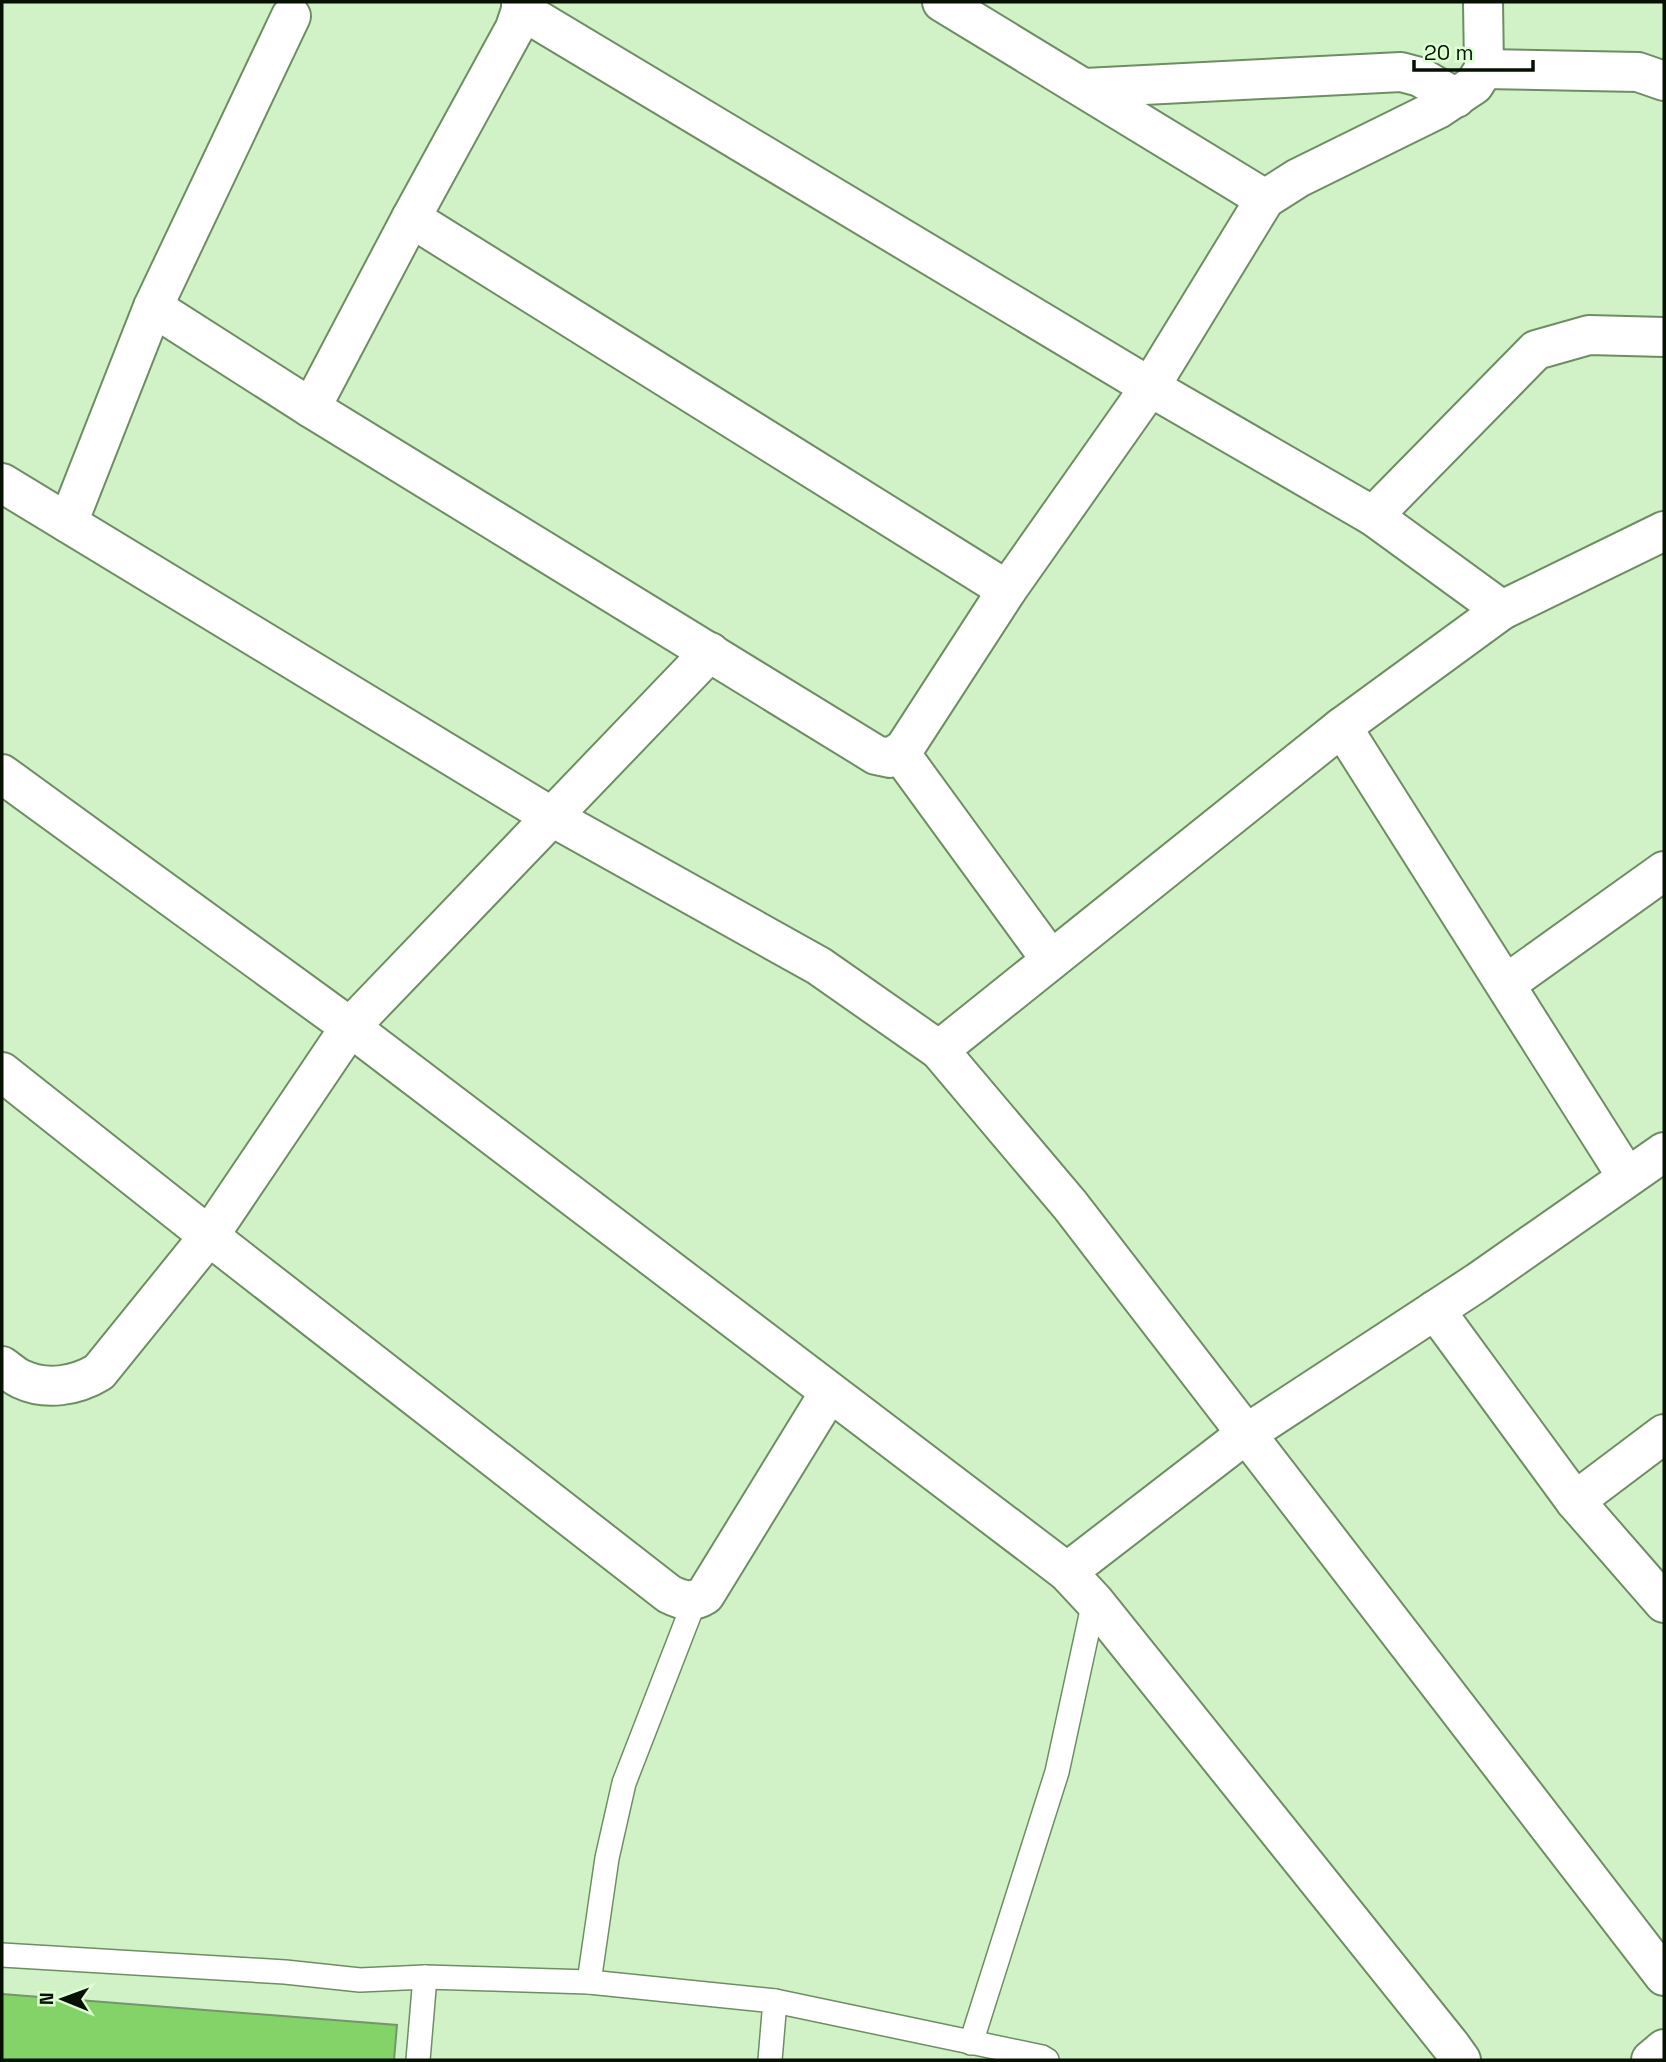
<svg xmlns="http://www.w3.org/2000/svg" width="1666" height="2062" font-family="'Space Grotesk',sans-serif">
	<rect width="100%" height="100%" fill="#d0f2c6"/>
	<!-- building -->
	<polygon fill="#83d368" stroke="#76956d" stroke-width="2" points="2,1994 397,2025 394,2060 2,2060"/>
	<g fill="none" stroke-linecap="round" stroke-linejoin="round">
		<!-- lane casing -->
		<g stroke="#6f8d65" stroke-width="26">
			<g id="lane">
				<polyline points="2,1955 285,1972 360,1980 425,1977 418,2060"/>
				<polyline points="425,1977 589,1982 775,2001 770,2060"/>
				<polyline points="589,1982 607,1858 624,1783 695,1600"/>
				<polyline points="775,2001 1042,2057 1047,2060"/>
				<polyline points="971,2043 1057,1772 1094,1601"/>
			</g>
		</g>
		<!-- street casing -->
		<g stroke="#6f8d65" stroke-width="42">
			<g id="street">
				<polyline points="942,2 1265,199"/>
				<polyline points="521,10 1150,387 1373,516 1502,610"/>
				<polyline points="1484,69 1638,72 1664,81"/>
				<polyline points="1085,88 1401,72 1420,77 1456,98"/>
				<polyline points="411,218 1007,590"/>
				<polyline points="153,307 311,408 876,755 890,758 904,749 1007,590 1150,387 1265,199 1298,178 1438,109 1474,85 1484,69 1483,2"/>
				<polyline points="311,408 411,218 515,28 521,10 521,2"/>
				<polyline points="2,483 552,817 819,966 939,1050 1070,1205 1664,1976"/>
				<polyline points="1373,516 1536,350 1589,335 1664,337"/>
				<polyline points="68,523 153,307 291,16"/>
				<polyline points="1342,727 1627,1177"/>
				<polyline points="900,753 1051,960"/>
				<polyline points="2,774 350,1027 1067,1572 1094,1601 1451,2046 1461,2060"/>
				<polyline points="1506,984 1664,871"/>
				<polyline points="939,1050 1342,727 1502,610 1664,531"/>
				<path d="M2,1072L209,1236L669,1594C683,1601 692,1603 705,1595L829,1393"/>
				<polyline points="1435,1310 1575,1501 1664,1603"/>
				<path d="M2,1366C8,1370 14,1376 21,1379C46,1391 76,1386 99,1372L209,1236L350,1027L710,652"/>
				<polyline points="1575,1501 1664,1434"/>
				<polyline points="1067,1572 1246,1434 1478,1282 1664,1152"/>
				<polyline points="1651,2060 1664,2049"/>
			</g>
		</g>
		<!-- lane -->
		<use href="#lane" stroke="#fff" stroke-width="23"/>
		<!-- street -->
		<use href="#street" stroke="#fff" stroke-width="38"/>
	</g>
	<!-- border -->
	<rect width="1666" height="2062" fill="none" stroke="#061003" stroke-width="7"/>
	<!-- north arrow -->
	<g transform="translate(63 1999) rotate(271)" stroke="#ddffd3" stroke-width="5" paint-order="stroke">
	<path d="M0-5L12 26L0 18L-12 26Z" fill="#061003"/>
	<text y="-10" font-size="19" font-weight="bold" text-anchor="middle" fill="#061003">N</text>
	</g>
	<!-- scale -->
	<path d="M1414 60v10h119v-10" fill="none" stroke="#061003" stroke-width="3.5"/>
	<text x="1424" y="60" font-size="21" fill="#061003" stroke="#ddffd3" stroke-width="5" paint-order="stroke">20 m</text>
</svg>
